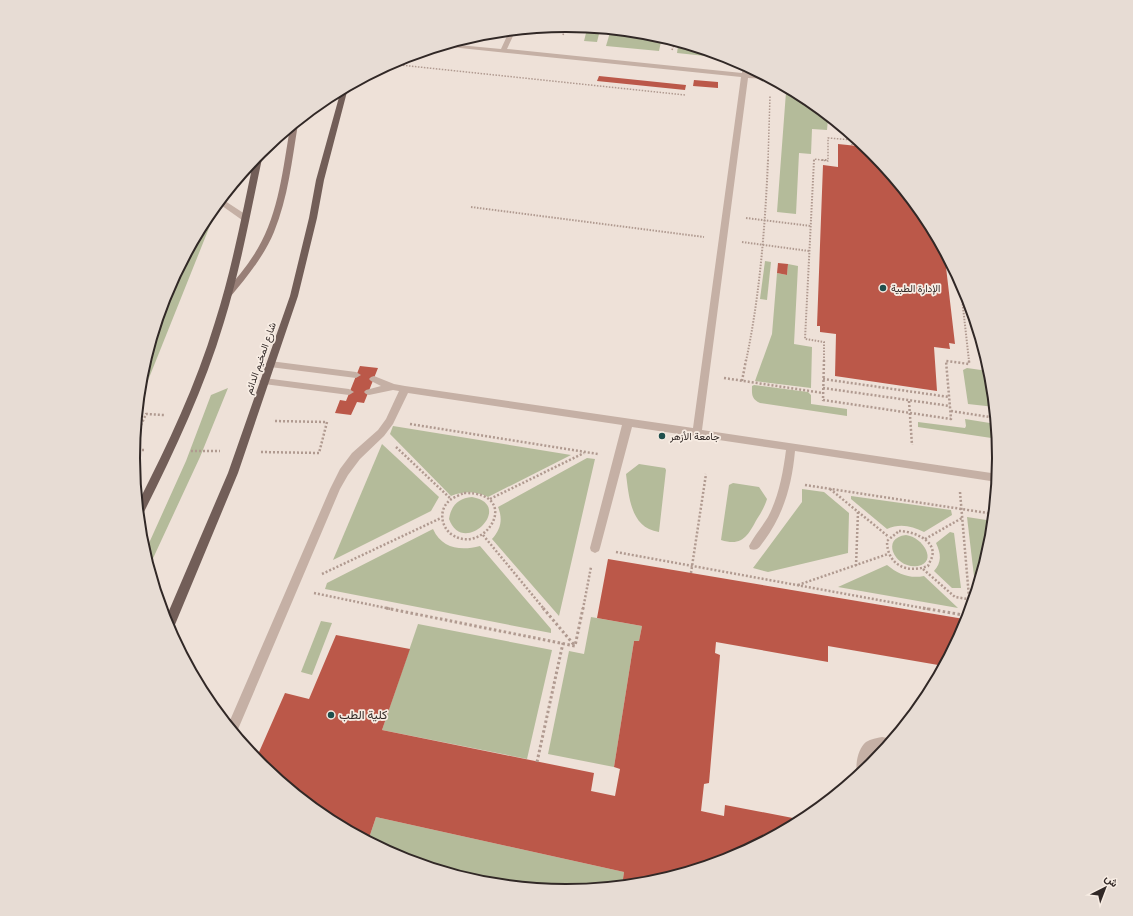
<svg xmlns="http://www.w3.org/2000/svg" width="1133" height="916" font-family="'Varela Round',Vazirmatn,sans-serif">
	<rect width="100%" height="100%" fill="#eee1d8"/>
	<!-- green -->
	<g fill="#b4bb9a">
		<polygon points="587,29 600,30 597,42 584,41"/>
		<polygon points="611,29 651,33 662,37 659,51 606,46"/>
		<polygon points="683,43 701,49 715,57 677,53 678,46 683,46"/>
		<path d="M786,92C807,94 818,107 833,119H828L827,130L812,129L811,154L799,153L796,214L777,212Z"/>
		<polygon points="219,203 139,403 142,373 167,292 207,217"/>
		<polygon points="765,261 771,262 767,300 760,299"/>
		<polygon points="788,264 798,266 794,344 812,347 811,388 755,381 772,334 777,273 787,275"/>
		<polygon points="978,330 991,374 995,407 968,404 963,370 967,368 981,370 983,369"/>
		<path d="M754,385L808,392L811,395V404L847,409V416L760,403C751,399 752,394 752,386Z"/>
		<polygon points="228,388 200,457 149,567 145,552 186,461 211,395"/>
		<polygon points="965,419 996,424 998,439 918,427 918,422 965,428 966,426"/>
		<path d="M393,426L571,455L488,497C475,491 464,491 451,496L390,434Z"/>
		<polygon points="382,444 439,497 431,511 333,560"/>
		<path d="M587,458L595,459L559,616L492,539C501,529 503,519 498,507Z"/>
		<path d="M639,464L665,468L666,470L659,532C631,528 629,498 626,474Z"/>
		<path d="M733,483L759,487L767,499C765,506 761,513 757,519C748,535 743,547 721,540L729,485Z"/>
		<polygon points="802,489 824,492 849,513 848,553 768,572 753,568 802,502"/>
		<path d="M851,496L951,510L952,515L924,532C912,526 900,523 887,529L851,499Z"/>
		<path d="M472,497C516,505 463,558 449,519C451,506 458,498 472,497Z"/>
		<polygon points="967,517 993,521 991,543 976,593"/>
		<path d="M433,529C442,549 461,551 480,546L551,629V633L325,589L327,583Z"/>
		<path d="M950,532L954,533L961,588H952L934,571C942,562 941,554 936,543Z"/>
		<path d="M906,535C923,537 938,562 918,566C896,570 879,538 906,535Z"/>
		<path d="M887,565C898,574 910,579 924,576L958,608L838,587Z"/>
		<polygon points="591,617 642,626 639,641 634,641 614,767 548,754 569,651 584,654"/>
		<polygon points="321,621 332,623 312,675 301,672"/>
		<polygon points="418,624 552,650 527,759 382,730"/>
		<polygon points="376,817 624,872 622,886 566,891 482,883 401,858 368,841"/>
	</g>
	<!-- building -->
	<g fill="#bb5849">
		<polygon points="666,38 678,41 677,45 664,44"/>
		<polygon points="599,76 686,85 685,90 597,81"/>
		<polygon points="694,80 718,82 718,88 693,86"/>
		<polygon points="838,144 867,147 873,152 927,218 944,250 955,344 949,343 950,349 934,347 937,391 835,376 836,334 820,332 820,326 817,326 823,165 838,167"/>
		<polygon points="778,263 788,264 787,275 777,273"/>
		<polygon points="360,366 378,368 364,403 357,402 351,415 335,413 340,400 346,401"/>
		<polygon points="608,559 964,619 965,627 944,666 828,646 828,662 716,642 715,653 720,655 709,783 704,784 701,811 724,816 725,805 798,819 798,823 732,858 651,883 622,886 624,872 376,817 368,841 326,818 256,759 285,693 309,699 336,635 410,649 382,730 594,773 591,791 615,796 620,769 614,767 634,641 639,641 642,626 597,618"/>
	</g>
	<g fill="none" stroke-linecap="round" stroke-linejoin="round">
		<!-- path-far3 -->
		<g stroke="#b09a90" stroke-width="1.5" stroke-dasharray="1.5 1.5" stroke-linecap="butt">
			<polyline points="563,35 567,25"/>
			<polyline points="672,50 674,45"/>
			<polyline points="400,65 685,95"/>
			<polyline points="852,135 852,145"/>
			<polyline points="768,161 770,96"/>
			<polyline points="814,161 814,159 828,161 828,138 852,140"/>
		</g>
		<!-- path-far2 -->
		<g stroke="#b09a90" stroke-width="2" stroke-dasharray="1.5 1.5" stroke-linecap="butt">
			<polyline points="814,160 805,339 824,342 824,361"/>
			<polyline points="822,160 828,160"/>
			<polyline points="471,207 704,237"/>
			<polyline points="746,218 811,226"/>
			<polyline points="742,242 809,251"/>
			<polyline points="960,280 969,361"/>
			<path d="M746,361C760,295 765,227 768,160"/>
		</g>
		<!-- path-far1 -->
		<g stroke="#b09a90" stroke-width="2.5" stroke-dasharray="2 2" stroke-linecap="butt">
			<polyline points="824,360 823,400 951,419 946,361 969,364 969,360"/>
			<polyline points="724,378 823,393"/>
			<polyline points="823,379 949,397"/>
			<polyline points="742,381 746,360"/>
			<polyline points="823,388 950,406"/>
			<polyline points="909,401 912,445"/>
			<polyline points="951,411 996,418"/>
			<polyline points="410,424 598,454"/>
			<polyline points="136,436 146,414 164,415"/>
			<polyline points="396,447 451,499"/>
			<polyline points="134,450 146,450"/>
			<polyline points="191,451 220,451"/>
			<polyline points="261,452 319,453 327,422 273,421"/>
			<polyline points="805,485 994,514"/>
			<polyline points="830,489 889,537"/>
			<polyline points="960,492 970,609"/>
			<path d="M464,493C524,492 485,558 451,534C440,525 439,509 450,500C454,497 460,495 464,493Z"/>
			<polyline points="490,499 584,453"/>
			<path d="M899,531C912,531 937,540 932,557C931,560 929,563 928,566C907,574 887,565 887,541Z"/>
			<polyline points="483,535 544,609"/>
			<polyline points="925,539 962,518"/>
			<polyline points="616,552 928,609"/>
			<polyline points="856,566 858,512"/>
			<polyline points="923,569 955,597 974,600"/>
			<polyline points="691,573 706,474"/>
			<polyline points="322,574 441,518"/>
			<polyline points="798,585 888,554"/>
			<polyline points="314,593 391,609"/>
			<polyline points="583,609 591,567"/>
		</g>
		<!-- path -->
		<g stroke="#b09a90" stroke-width="3" stroke-dasharray="2.5 2.5" stroke-linecap="butt">
			<polyline points="386,608 575,646 583,608"/>
			<polyline points="543,608 575,646"/>
			<polyline points="923,608 969,616"/>
			<polyline points="970,608 970,611"/>
			<polyline points="537,762 563,643"/>
		</g>
		<!-- lane -->
		<g fill="#c5b0a5" fill-rule="evenodd">
			<path d="M503,31H509L513,36L507,49L742,73L743,64L749,67L748,74L765,76L772,79L748,78L702,430L998,474L997,482L795,451C792,484 784,514 764,541C760,546 758,552 750,549L749,546C754,536 762,527 768,517C779,496 783,473 786,450L632,427L600,548L599,551L595,553L591,551L590,548L622,425L408,393L393,424L384,436L360,459L348,475L340,489L236,734L228,725L330,489L340,469L352,453L378,430L386,419L399,391L393,390L369,395L366,394L364,392L366,390L381,386L371,381L369,379L371,377L374,376L394,384L405,386L693,428L741,77L441,46L448,44L501,49L507,36Z"/>
			<polygon points="222,199 248,216 248,220 242,220 218,203"/>
			<polygon points="270,361 356,372 361,375 356,378 270,367 265,364"/>
			<polygon points="264,378 349,389 354,392 349,395 264,384 259,381"/>
			<path d="M882,737L893,739L884,750C867,750 875,759 869,767C866,771 861,774 858,776C854,767 858,748 866,742C871,739 877,738 882,737Z"/>
		</g>
		<!-- secondary -->
		<path fill="#987f77" fill-rule="evenodd" d="M296,122L298,124C292,160 288,198 274,232C264,256 247,277 231,296H225L224,294L225,292C237,278 249,264 258,248C279,212 283,168 290,128Z"/>
		<!-- primary -->
		<g fill="#725e58" fill-rule="evenodd">
			<polygon points="347,87 348,88 324,180 317,218 298,296 238,473 174,627 171,631 165,620 228,473 290,296 309,218 316,180 341,90"/>
			<path d="M260,152L263,154C251,210 241,267 224,322C204,389 174,452 143,514L139,515L138,503C168,444 196,385 215,322C232,269 242,214 254,159Z"/>
		</g>
	</g>
	<!-- markers -->
	<g fill="#1f4f4d" stroke="#f7ece3" stroke-width="1.5">
		<circle cx="883" cy="288" r="4"/>
		<circle cx="662" cy="436" r="4"/>
		<circle cx="331" cy="715" r="4"/>
	</g>
	<g text-anchor="middle" stroke-width="3.5" stroke-linejoin="round" paint-order="stroke">
		<!-- poi labels -->
		<g font-size="10" fill="#312826" stroke="#f7ece3" text-anchor="start">
			<text x="891" y="292">الإدارة الطبية</text>
			<text x="670" y="440">جامعة الأزهر</text>
		</g>
		<!-- street labels -->
		<g font-size="10" fill="#312826" stroke="#f7ece3">
			<text transform="translate(260 358) rotate(-71)" y="4">شارع المخيم الدائم</text>
		</g>
		<!-- near-poi labels -->
		<g font-size="12" fill="#312826" stroke="#f7ece3" text-anchor="start">
			<text x="339" y="719">كلية الطب</text>
		</g>
	</g>
	<!-- crop -->
	<path d="M0 0H1133V916H0ZM140 458a426 426 0 1 1 852 0a426 426 0 1 1-852 0Z" fill="#e7dcd4" fill-rule="evenodd"/>
	<path fill="none" stroke="#312826" stroke-width="2" d="M140 458a426 426 0 1 1 852 0a426 426 0 1 1-852 0Z"/>
	<!-- north arrow -->
	<g transform="translate(1105 888) rotate(42)" stroke="#f7ece3" stroke-width="3" paint-order="stroke">
	<path d="M0-3L7 15L0 10L-7 15Z" fill="#312826"/>
	<text y="-6" font-size="11" font-weight="bold" text-anchor="middle" fill="#312826">ش</text>
	</g>
</svg>
